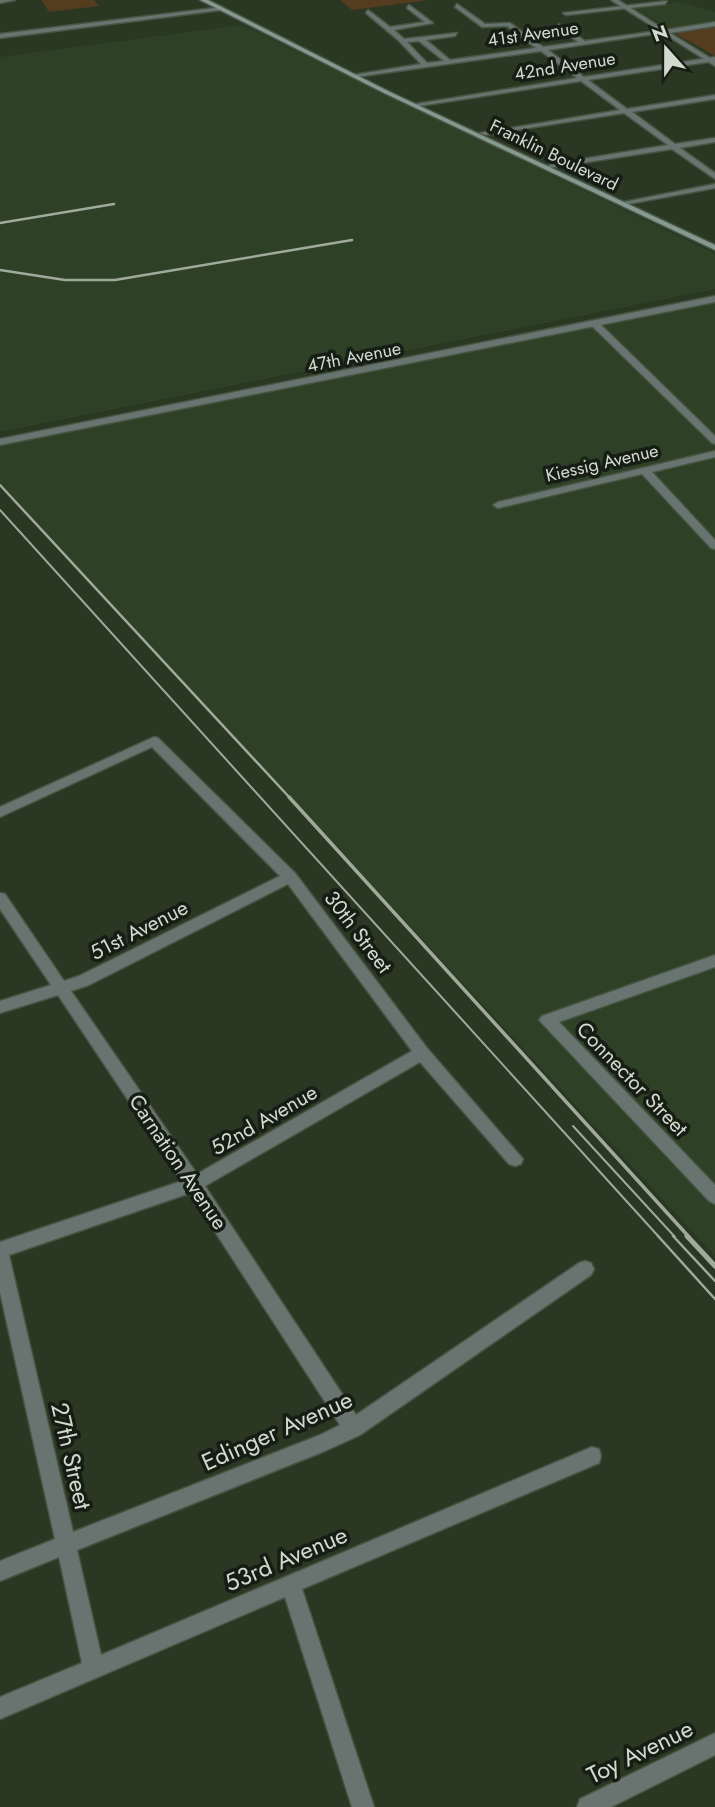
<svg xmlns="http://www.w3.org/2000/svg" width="715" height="1807" font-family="Jost,sans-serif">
	<rect width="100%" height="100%" fill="#2a3723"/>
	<!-- built -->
	<g fill="#2e4026">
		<polygon points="672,0 715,12 715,22 668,28 633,7 654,3 670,4 675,3"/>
		<polygon points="242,25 715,254 715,289 0,432 0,57"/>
		<polygon points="715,302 715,1256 0,483 0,443"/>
	</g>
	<!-- green -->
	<g fill="#543c1f">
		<polygon points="41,0 94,0 99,6 49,12"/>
		<polygon points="340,0 430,0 352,10"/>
		<polygon points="715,26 715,56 676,34 679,32"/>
	</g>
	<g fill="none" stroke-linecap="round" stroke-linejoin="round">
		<!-- minor casing -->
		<g stroke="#485442" stroke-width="3">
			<g id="minor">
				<polygon points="0,0 15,0 0,3"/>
				<polygon points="667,1 665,4 566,15 563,13"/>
				<path d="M457,4L485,24L510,23L543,47L578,42L557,27L559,24L585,41L664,30L667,32L548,50L584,77L715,57V61L588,80L627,109L715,95V99L632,112L675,144L715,138V142L680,148L715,173V179L672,149L549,168L548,166L552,164L668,145L624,113L484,135L480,133L620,110L581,81L419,106L416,104L577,78L541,51L356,77L353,75L421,64L398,40L366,13L368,10L390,27L425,22L407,8L409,5L433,23L394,30L404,39L457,33L455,36L426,40L450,60L536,48L507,26L482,27L455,7ZM419,41L444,61L427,63L407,42Z"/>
				<polygon points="223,7 221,10 0,38 0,34"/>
				<polygon points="715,184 715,188 628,204 624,202"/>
				<polygon points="592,322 598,322 715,436 715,444 712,443 592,326"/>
				<polygon points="715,451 715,457 652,472 715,540 715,549 711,548 642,474 498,508 493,505 498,502"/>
				<path d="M154,737L158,738L295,873L427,1048L523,1159L521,1164L515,1166L509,1164L420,1062L205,1186L356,1415L579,1263L585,1261L591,1263L594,1269L591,1275L360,1435L325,1451L77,1550L101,1655L592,1447L599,1449L601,1456L599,1463L302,1589L374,1807H352L285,1597L0,1719V1697L82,1663L59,1557L0,1581V1561L55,1539L0,1292V1242L182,1181L58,995L0,1013V1001L51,985L0,909V893L5,894L64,981L79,976L280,876L152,747L0,817V807ZM288,884L412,1051L197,1174L71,991L89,985ZM190,1193L340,1425L320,1435L73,1532L9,1255Z"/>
				<polygon points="715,955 715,967 559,1022 715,1185 715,1204 709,1201 539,1020 542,1016"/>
				<polygon points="715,1733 715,1755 611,1807 577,1807 580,1799"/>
			</g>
		</g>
		<!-- tertiary casing -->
		<g stroke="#485442" stroke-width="3">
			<g id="tertiary">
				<polygon points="611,0 618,0 665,30 715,22 715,26 670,33 715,61 715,66"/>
				<polygon points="715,296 715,302 0,445 0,439"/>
			</g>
		</g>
		<!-- secondary casing -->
		<g stroke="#485442" stroke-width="3">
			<polygon id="secondary" points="200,0 208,0 388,91 715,245 715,250 384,93"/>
		</g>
		<!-- minor -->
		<use href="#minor" fill="#68746f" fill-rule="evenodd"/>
		<!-- tertiary -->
		<use href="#tertiary" fill="#68746f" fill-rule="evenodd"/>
		<!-- secondary -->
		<use href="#secondary" fill="#859991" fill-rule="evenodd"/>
		<!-- tram-far1 -->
		<g stroke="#a0aa9b" stroke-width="2">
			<polyline points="0,510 659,1237"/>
			<polyline points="573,1126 675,1237"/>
		</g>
		<!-- tram -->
		<g stroke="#a0aa9b" stroke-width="2.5">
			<polyline points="658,1236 715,1299"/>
			<polyline points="673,1236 715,1281"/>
		</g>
		<!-- rail-far2 -->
		<g stroke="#a0aa9b" stroke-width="2.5">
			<polyline points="0,223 114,204"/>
			<polyline points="0,270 65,280 115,280 352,240"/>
			<polyline points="0,485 290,798"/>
		</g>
		<!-- rail-far1 -->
		<polyline stroke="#a0aa9b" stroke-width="3.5" points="289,797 689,1237"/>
		<!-- rail -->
		<polyline stroke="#a0aa9b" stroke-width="5" points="687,1236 715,1266"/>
	</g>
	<g text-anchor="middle" stroke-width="7" stroke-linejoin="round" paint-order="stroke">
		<!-- far-street labels -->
		<g font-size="18" fill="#d1dacd" stroke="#161d14">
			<text transform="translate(533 34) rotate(-8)" y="6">41st Avenue</text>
			<text transform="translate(565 66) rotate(-9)" y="6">42nd Avenue</text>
			<text transform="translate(554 155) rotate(26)" y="6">Franklin Boulevard</text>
			<text transform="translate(354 357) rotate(-11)" y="6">47th Avenue</text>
			<text transform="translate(602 463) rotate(-13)" y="6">Kiessig Avenue</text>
		</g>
		<!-- street labels -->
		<g font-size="21" fill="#d1dacd" stroke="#161d14">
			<text transform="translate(139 930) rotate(-27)" y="7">51st Avenue</text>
			<text transform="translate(358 932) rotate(53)" y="7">30th Street</text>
			<text transform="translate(632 1079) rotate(46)" y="7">Connector Street</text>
			<text transform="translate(264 1120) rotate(-30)" y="7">52nd Avenue</text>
			<text transform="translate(178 1162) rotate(56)" y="7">Carnation Avenue</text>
		</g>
		<!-- near-street labels -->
		<g font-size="24" fill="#d1dacd" stroke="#161d14">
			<text transform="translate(277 1431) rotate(-24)" y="8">Edinger Avenue</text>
			<text transform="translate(71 1456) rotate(77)" y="8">27th Street</text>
			<text transform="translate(286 1559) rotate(-23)" y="8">53rd Avenue</text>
			<text transform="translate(640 1752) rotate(-26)" y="8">Toy Avenue</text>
		</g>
	</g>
	<!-- north arrow -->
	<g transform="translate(666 49) rotate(339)" stroke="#161d14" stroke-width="5" paint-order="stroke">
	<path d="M0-5L12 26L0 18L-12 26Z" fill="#d1dacd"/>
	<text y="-10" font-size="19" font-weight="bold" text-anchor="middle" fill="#d1dacd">N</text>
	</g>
</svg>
